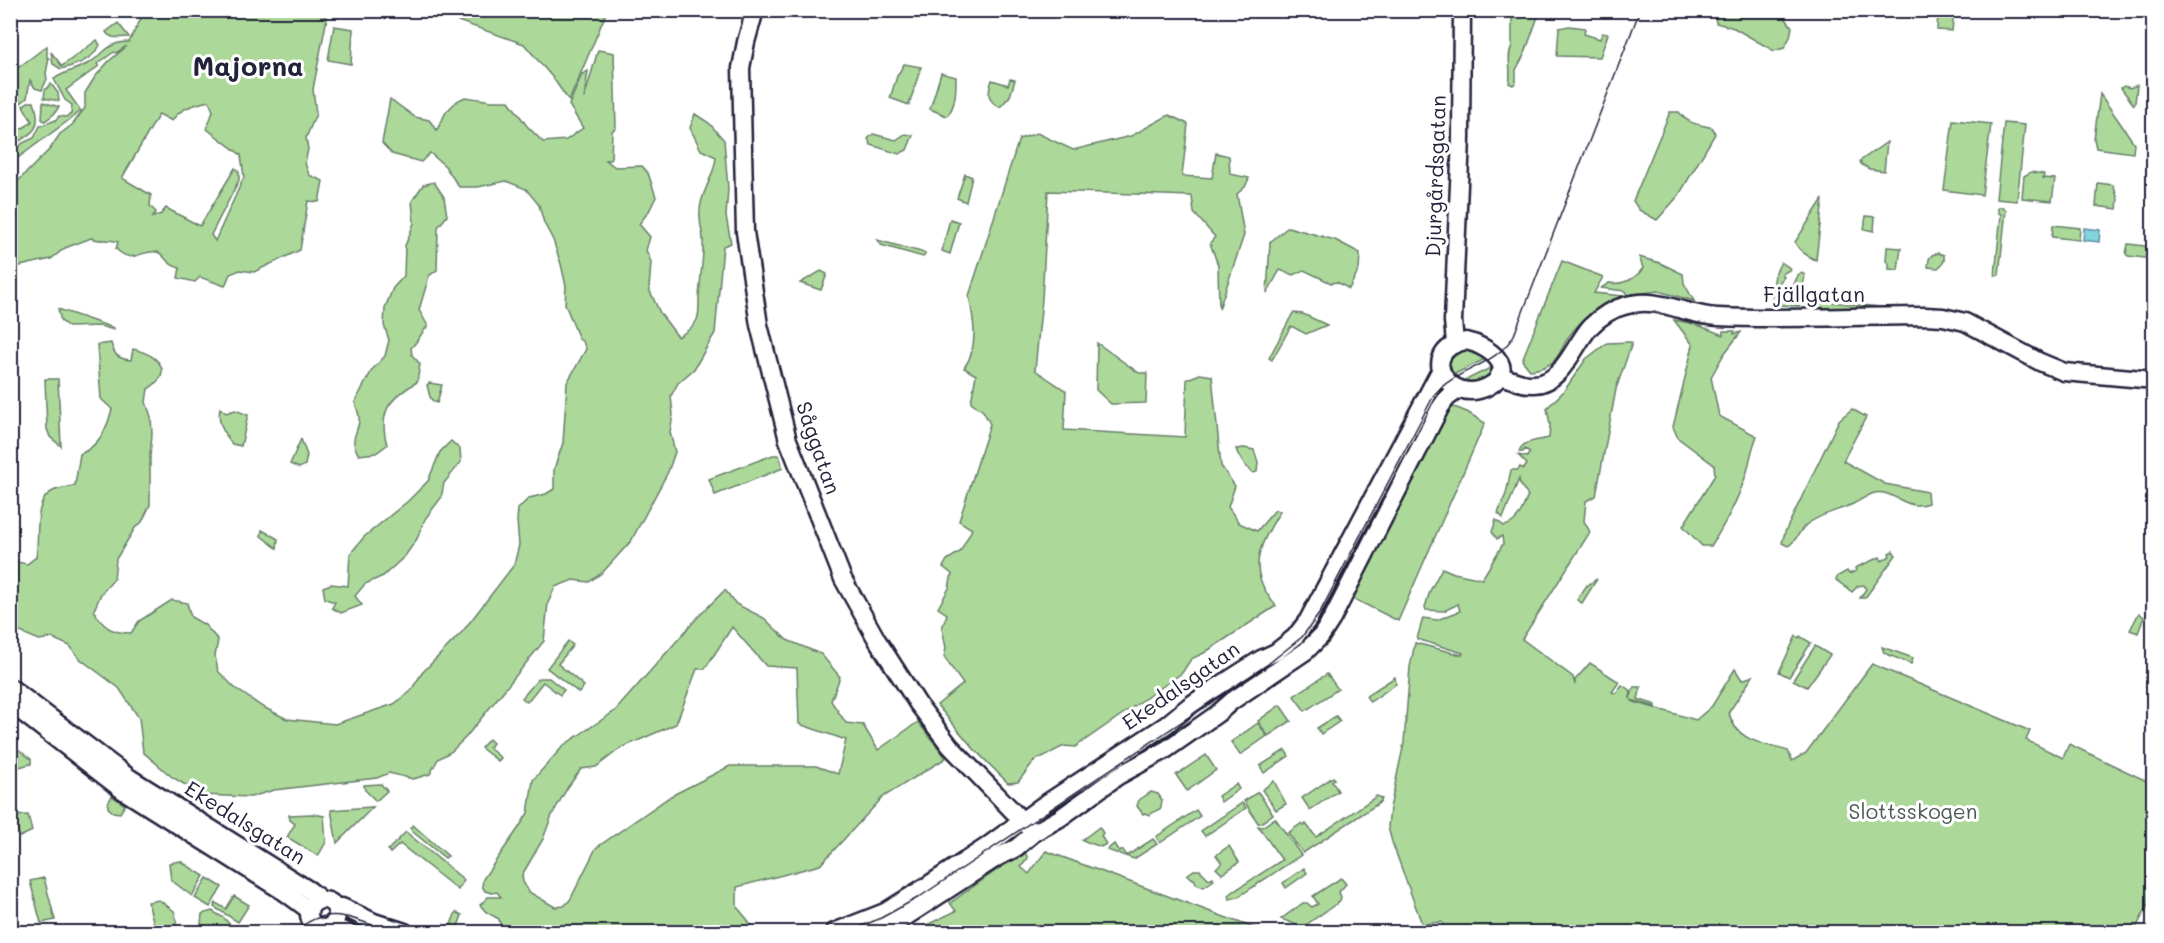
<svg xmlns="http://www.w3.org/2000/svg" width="2164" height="943" font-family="Mali,sans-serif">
	<rect width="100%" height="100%" fill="#fff"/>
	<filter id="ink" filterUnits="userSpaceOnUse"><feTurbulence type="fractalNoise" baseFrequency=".0167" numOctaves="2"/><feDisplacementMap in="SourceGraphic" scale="12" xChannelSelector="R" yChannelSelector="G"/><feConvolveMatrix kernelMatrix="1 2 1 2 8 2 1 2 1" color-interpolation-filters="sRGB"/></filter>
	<g filter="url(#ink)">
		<!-- green -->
		<g fill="#acd999" stroke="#677e6a" stroke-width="1.5" fill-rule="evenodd">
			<path d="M318,10L327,18L313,89L316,114L306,138L308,149L305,163L309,175L323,181L319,202L308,201L300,250L254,272L240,270L230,274L225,286L200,277L195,282L178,278L180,268C177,267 173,266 171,264C165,261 164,254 157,252C139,249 134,266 116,249L118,242C108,238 100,242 91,238L65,248L51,259L11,268V188L50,149L60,134L72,125L85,108V93L95,77L109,61L127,46L116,53L114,52L97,64L99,66L66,90L81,111L11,163V153L23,143L34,138L40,126L56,120L59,116L66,117L71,114L72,105L65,100L54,79C65,71 77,70 89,63C106,53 107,42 129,42L145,11H188L201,17L219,11ZM209,101L213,111L207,129L241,155L244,177L215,241L211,235L239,180V172L235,168L200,226L166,208L161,214L153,217L156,212L150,206L151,195L122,178L159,114L172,121C179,108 196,104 209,101Z"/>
			<polygon points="1714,10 1780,11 1792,27 1790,37 1784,48 1774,51 1734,28 1716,23"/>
			<polygon points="429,11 607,11 569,101 553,78 524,44"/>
			<path d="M1512,11H1540L1525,53L1516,70V82L1513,85L1509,83C1512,71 1506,56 1512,46Z"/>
			<polygon points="1938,11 1954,11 1952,31 1937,30"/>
			<path d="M118,23L129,37C121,37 111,40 106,32Z"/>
			<polygon points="334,26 353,29 351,64 328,60"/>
			<polygon points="1569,26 1585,28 1584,34 1600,39 1602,33 1608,34 1600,57 1557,56 1559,28"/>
			<path d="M97,40L100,45C93,60 76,65 61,69L53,64L51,52L62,66Z"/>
			<polygon points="47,46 47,58 49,58 46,73 47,79 42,90 35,88 30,80 27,98 21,103 11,88 11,73"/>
			<path d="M598,50L614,53L616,128L612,131L611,160H606L615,167L642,166L648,173L656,197L649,211L639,224L650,237L646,250L651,262L649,289L660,313L678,337C707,320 696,313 700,286C701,270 704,255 703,239C702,230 699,220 700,211C700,193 715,176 716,157L701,150L690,128L695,114L709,123L724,140L728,189L726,216L731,243L723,246L715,333L694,369L678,383L671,396L673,415L670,432L675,452L668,472L631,541L603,572L589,582L573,580L555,587L548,603L544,641L466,737L452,751L438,759L430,774L413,779L389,773L377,778L274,790L251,797L202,795L172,777L143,752L139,718L119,688L79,658L70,646L52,638L39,640L11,628V561L27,564L36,557C40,539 32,500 53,491C59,488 68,488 75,485L80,454C99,446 107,429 112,409L101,399L97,345L111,343C114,355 118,359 131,360L133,349C157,355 176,371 148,389L146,402L151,417L152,434L150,456V505L142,522L135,528L116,559L114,579L101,594L94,610C102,627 112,633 131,633L139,621L172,600L187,603L191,617L205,625L218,640L215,656L218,671L235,688L261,706L287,719L335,724L394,704L410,692L422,673L463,631L514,565L519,545L517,521L518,509L529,498L546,494L554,489V469L563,443L567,383L586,349L583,342L579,339L565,304L566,286L561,264L553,240L544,223L539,205L526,189L506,181L478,187H459L445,166L430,153L421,162L392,154L382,143L390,99L415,117L429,120L437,130L446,112L457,101L465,97L492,101H509L527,126L543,142L566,140L583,128L569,105L582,74L588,71L584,99Z"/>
			<polygon points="904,64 921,67 909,105 890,98 897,76"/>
			<path d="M941,73L956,77C956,89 956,107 947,116L930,109Z"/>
			<path d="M1010,79L1015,80L1010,96L1000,107C986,101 988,92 992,80L1008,85Z"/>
			<polygon points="51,84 58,93 59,101 44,98 45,90"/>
			<polygon points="2137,85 2135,103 2134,105 2121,88 2124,86 2130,88"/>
			<polygon points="2100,94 2134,143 2133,153 2096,148 2094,139"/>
			<path d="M28,102H34L35,105C43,133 29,133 11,147V135C17,130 28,127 32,121L23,106Z"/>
			<polygon points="43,102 59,107 54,114 45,121 42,119"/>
			<path d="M1670,112H1679C1688,125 1699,124 1713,128L1715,134L1679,195L1657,220L1639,210L1633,201Z"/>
			<path d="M1169,115L1188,124L1182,176L1212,178L1216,153L1229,156L1230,174L1249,178L1245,187L1237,194L1244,235L1219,309L1218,265L1210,243L1215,237L1194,213L1192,196L1048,191L1042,299L1035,370L1066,391L1064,430L1185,437L1187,379L1200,374L1212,376L1221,466L1235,486L1228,507L1239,523L1257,531L1275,510L1280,511C1259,547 1245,569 1276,606L1204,653L1191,659L1182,673L1075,747L1064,746L1034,761L1018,782L1008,783L974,749L937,705L963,684L944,657L946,648L942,628L947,614L938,608L949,588L952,574L943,567L947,560L960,552L972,529L959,521L990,424L983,411L971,402L976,375L964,368C979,347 974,320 969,296L1019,139L1037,133L1073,150L1131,136Z"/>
			<polygon points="1953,120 1991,124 1982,195 1944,190"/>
			<polygon points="2004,123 2025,125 2017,201 1996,199"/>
			<polygon points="873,134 896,140 905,134 913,135 907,150 899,154 871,145 868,139"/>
			<polygon points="1887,142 1884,171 1869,169 1861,164 1860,161"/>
			<polygon points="2031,172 2044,174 2043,178 2055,179 2052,201 2022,198 2024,176"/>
			<polygon points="965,174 972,177 966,202 957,198"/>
			<path d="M434,182L444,197L447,216L438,227L437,270L429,276L419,310L428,326C421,333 418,341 411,348L412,355L420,364L417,382C389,399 378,411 387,445L376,453L359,455C349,439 356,437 359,422C360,416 357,408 355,402L372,370L385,356L389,340L384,325L385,308L393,288L404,276L405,246L414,223L412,201L423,185Z"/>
			<polygon points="2098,183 2113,185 2118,199 2117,209 2096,206"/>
			<path d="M1823,199L1816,260C1808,257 1798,250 1795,242Z"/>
			<polygon points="1998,207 2003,207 2006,210 1999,275 1995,275 2001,214 1998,213"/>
			<polygon points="1866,216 1875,217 1874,231 1864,229"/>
			<polygon points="950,219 959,222 950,254 942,251"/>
			<polygon points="2053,225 2080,228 2079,240 2052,237"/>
			<polygon points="1288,227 1335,240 1360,253 1359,269 1349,289 1337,282 1331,283 1304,270 1293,275 1280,270 1267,293 1270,242"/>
			<polygon points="877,240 925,253 925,255 923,257 881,245"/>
			<polygon points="2128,244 2153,247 2153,259 2128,256 2126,254"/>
			<polygon points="1887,247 1901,248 1898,270 1889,269 1889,264 1886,261"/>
			<path d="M1938,253L1944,255C1945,262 1943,264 1938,268L1928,267L1929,259L1932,255Z"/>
			<path d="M1639,257L1660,263L1683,274L1684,283L1694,301L1658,291L1627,295L1625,291L1601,288L1609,283C1622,285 1635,280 1643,268Z"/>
			<path d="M1562,261L1603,277L1594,293L1623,296C1603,303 1587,314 1573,331C1557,350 1562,367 1530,370L1522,360Z"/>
			<polygon points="1781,262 1791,269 1782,274 1784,277 1779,283 1779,294 1786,294 1772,296 1775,274"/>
			<polygon points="821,271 827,274 821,290 800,283"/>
			<polygon points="1801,273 1805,275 1802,293 1797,294 1792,289 1798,275"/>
			<polygon points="1787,296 1790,300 1800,306 1778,305 1772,300"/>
			<polygon points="1820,301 1891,308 1818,310"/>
			<polygon points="58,309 114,328 114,330 100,326 69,327 61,321"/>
			<polygon points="1293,313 1303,314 1327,325 1306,334 1291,326 1272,360 1269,358"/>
			<path d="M1674,320L1695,324L1723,335V331H1735L1734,334L1741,332L1724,354L1711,377L1719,416L1757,436C1752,448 1751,455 1748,468C1741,495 1726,522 1711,546H1702L1683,526L1715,475L1714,465L1678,438L1673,427L1693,345Z"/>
			<path d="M1630,342L1632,343L1616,389L1596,496L1586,501L1584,521L1590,532L1522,639L1573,677L1575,685V680L1590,663L1619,682L1612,692L1616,693L1622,685L1631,691L1630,699L1634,687H1641L1638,699L1656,705V707L1631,700L1634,702L1696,720L1712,706L1735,669L1742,680L1753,676L1729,712C1734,741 1765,744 1788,751L1792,761L1806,753L1872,664L2030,731L2026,740L2063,758L2069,744L2153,784V895L2134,932H1445L1442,922L1422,924L1392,842L1388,827L1390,808L1404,743L1410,667L1415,643L1462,655L1463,653L1417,639L1423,618L1437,620L1460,611L1458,604L1444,611L1426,610L1425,607L1430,591L1442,568L1454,573L1482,579L1503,544L1502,536L1497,539L1492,532L1496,520L1504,526C1519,523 1522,508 1528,496L1520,484L1519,479L1503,518L1498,513L1506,494L1511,470H1518L1520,467L1524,469L1527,464L1518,455L1527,457L1530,452L1525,449L1523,452H1519C1522,440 1538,441 1549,438L1550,425L1547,408L1564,391L1586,359L1607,343Z"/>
			<polygon points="1097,343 1139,373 1147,373 1146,403 1111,404 1096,390"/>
			<polygon points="1459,347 1491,356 1449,377 1447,356"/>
			<polygon points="1496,365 1495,370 1486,382 1458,384"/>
			<polygon points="45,379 58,379 61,446 50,437 47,429"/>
			<path d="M429,383L442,385L437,403C429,401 429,392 427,385Z"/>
			<polygon points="1449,405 1467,412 1485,423 1398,621 1350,597"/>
			<path d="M220,408L226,413L235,410L248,415L241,446L232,444C224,433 217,423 220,408Z"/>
			<path d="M1852,409L1866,417L1843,461L1885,484L1927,492L1928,503C1906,512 1894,489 1874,493C1868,495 1859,501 1853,504C1838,511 1819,514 1806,525C1798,532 1797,541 1788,546L1782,543L1785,532L1839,420Z"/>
			<polygon points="10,416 16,440 13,471 11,474"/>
			<polygon points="301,439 307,455 305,465 299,468 290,464"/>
			<polygon points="451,441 460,449 461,462 444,483 441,498 425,519 417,539 405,556 383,576 365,584 355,596 362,605 341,613 332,608 335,602 325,599 323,587 331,584 348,586 350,554 364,537 408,501 428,481 440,452"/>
			<path d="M1244,448L1254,450L1258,462L1257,472L1253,473C1245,466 1239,459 1236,449Z"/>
			<polygon points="773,455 779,455 783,468 715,495 709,479"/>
			<polygon points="262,530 278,539 277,548 261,536"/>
			<polygon points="1893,551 1896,555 1865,598 1860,598 1866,589 1864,585 1858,586 1852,592 1836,580 1838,576 1847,571 1849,574 1856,571 1855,568 1880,557 1882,561 1890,556 1889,553"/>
			<polygon points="1597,579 1582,603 1577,600 1587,585"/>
			<path d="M725,590L736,604L764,618L787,640L821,654L840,677L831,701L846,723L863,725L878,750L918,722L946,758L883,797L820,865L737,887V907L747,919L755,932H507L501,928L499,919L486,912L480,905L488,897H501L497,892L492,893L485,891L482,886L483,879L518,829L528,813L533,780L564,745L615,711L697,618ZM732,627L766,666L797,668L799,724L846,740L838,774L816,766H730L671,796L596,848L570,900L564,906L555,907L529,892L523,882L522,875L543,839L552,815L568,787L581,769L596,767L621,748L676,724L697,669H705Z"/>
			<polygon points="2139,613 2144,617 2138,633 2130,630"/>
			<polygon points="1796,636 1799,638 1800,636 1811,643 1789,677 1779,672"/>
			<polygon points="568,641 573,645 558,664 584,686 579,693 547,668"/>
			<polygon points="1815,646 1830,655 1807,687 1793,680"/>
			<polygon points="1882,647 1913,658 1911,664 1884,653"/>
			<polygon points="1327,674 1338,689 1305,711 1294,696"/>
			<polygon points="1395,677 1396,684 1370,702 1366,696"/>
			<polygon points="539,678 549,678 564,690 560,695 543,682 527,702 522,698"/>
			<polygon points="1280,705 1291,721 1268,736 1258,721"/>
			<polygon points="1336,716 1340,721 1321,734 1317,728"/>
			<polygon points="1258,723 1267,736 1240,755 1231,742"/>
			<polygon points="489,739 493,743 489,748 501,758 498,761 481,748"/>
			<polygon points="10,743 31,759 31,764 11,769"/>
			<polygon points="1285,750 1289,756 1264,773 1260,766"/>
			<polygon points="1206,755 1216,770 1187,791 1176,775"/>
			<polygon points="1333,777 1335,779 1332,781 1338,791 1310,810 1302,798"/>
			<polygon points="1274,781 1286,804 1276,810 1262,790"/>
			<polygon points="381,784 387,791 376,801 365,790 364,785"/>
			<polygon points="1236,784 1239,789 1221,802 1218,796"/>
			<polygon points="1151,792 1158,794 1162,800 1161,808 1149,815 1145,813 1143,814 1137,806 1139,800"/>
			<polygon points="1258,792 1273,814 1261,823 1258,823 1244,801"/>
			<polygon points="112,796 125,805 120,813 113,812 108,808 108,803"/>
			<polygon points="1377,796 1382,799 1379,803 1303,853 1288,833 1302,823 1304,826 1306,824 1316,837"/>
			<polygon points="1242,803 1246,808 1205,836 1201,831"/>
			<polygon points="373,807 337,843 331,810"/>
			<polygon points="1196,810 1200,816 1160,843 1156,837"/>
			<polygon points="313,814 324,816 326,842 318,856 287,837 295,824 290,820 289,815"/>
			<polygon points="28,815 32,831 20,837 14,816"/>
			<polygon points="1275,818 1301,855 1238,897 1229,899 1228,895 1282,860 1258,826 1262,827"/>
			<polygon points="413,825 448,856 445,858 413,832 410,828"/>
			<polygon points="1099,827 1103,833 1101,836 1106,844 1101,847 1082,840"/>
			<polygon points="406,832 464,880 458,890 400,844 390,853 388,850"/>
			<polygon points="1153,839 1157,844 1134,859 1107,850 1114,844 1119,852 1123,850 1127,856"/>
			<polygon points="1229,846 1239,862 1222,874 1216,868 1222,863 1216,855"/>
			<polygon points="1024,851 1028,858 1021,867 1029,874 1046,851 1265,932 912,932 956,911 950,903"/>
			<polygon points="180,861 204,876 192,896 171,880 169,863"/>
			<polygon points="1304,868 1307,873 1286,888 1283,883"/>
			<polygon points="1194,870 1200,870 1209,879 1213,877 1214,880 1204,887 1196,884 1195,880 1187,875"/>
			<polygon points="44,878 55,920 41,923 30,881"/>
			<polygon points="207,878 222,887 210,907 195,898"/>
			<polygon points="1341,878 1346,884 1339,892 1341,897 1340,901 1303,927 1281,919 1303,903 1307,903 1312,907 1318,904 1313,896"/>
			<polygon points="234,896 249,905 238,922 214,907 216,903 226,909"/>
			<polygon points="159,900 174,911 177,921 172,932 156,932 148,902"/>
			<polygon points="212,911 224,918 235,930 233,932 196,932 201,924 202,914"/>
			<polygon points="456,912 462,915 456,932 448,932"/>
		</g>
		<!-- water -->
		<polygon fill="#84d4de" stroke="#5d8d9d" stroke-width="1.5" points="2084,228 2100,230 2099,242 2083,240"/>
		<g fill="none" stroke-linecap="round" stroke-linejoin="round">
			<!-- secondary casing -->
			<g stroke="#22223b" stroke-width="21">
				<g id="secondary">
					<polyline points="755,10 746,42 741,68 745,232 759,325 788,440 843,579 877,640 918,704 950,746 1030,829 1035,832"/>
					<path d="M1466,341C1487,345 1520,368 1489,386C1449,408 1415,351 1466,341Z"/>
					<polyline points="1455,343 1453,321 1461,139 1462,10"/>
					<path d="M1499,375C1510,379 1523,385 1534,384C1562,384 1574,345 1590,327C1599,318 1611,309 1624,306C1658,295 1686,316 1718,317C1787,320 1856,316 1925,316L1943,317L1965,322L2040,362L2064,372L2154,380"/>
					<polyline points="10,687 130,778 309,890 320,899"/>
					<polyline points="10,703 122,790 286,893 309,910"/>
					<circle cx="323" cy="914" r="14"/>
					<polyline points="335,907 342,907 374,922 405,932"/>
					<polyline points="330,926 347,932"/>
					<polyline points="834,932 885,912 925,887 986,847 1042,806 1166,725 1189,706 1208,693 1261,659 1276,652 1295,637 1308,620 1441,369"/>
					<polyline points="876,932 901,920 998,857 1016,848 1035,832 1060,818 1118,776 1167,749 1217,714 1232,701 1306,651 1321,636 1332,619 1440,408 1447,398 1458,390"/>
				</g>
			</g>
			<!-- secondary -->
			<use href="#secondary" stroke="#fff" stroke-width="16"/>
			<!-- tram -->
			<g stroke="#22223b" stroke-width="1.5">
				<path d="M295,932C327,902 355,920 391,932"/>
				<path d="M848,932L881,918L921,896L1268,664L1302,637L1319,614L1434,395C1456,368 1496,367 1514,335L1640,10"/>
			</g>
		</g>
	</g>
	<g text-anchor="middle" stroke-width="6" stroke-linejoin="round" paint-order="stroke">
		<!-- street labels -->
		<g font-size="21" fill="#22223b" stroke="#fff">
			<text transform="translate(1436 176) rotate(-88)" y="7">Djurgårdsgatan</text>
			<text x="1814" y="302">Fjällgatan</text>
			<text transform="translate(818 448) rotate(71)" y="7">Såggatan</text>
			<text transform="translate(1181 686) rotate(-35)" y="7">Ekedalsgatan</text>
			<text transform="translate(245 823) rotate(32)" y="7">Ekedalsgatan</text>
		</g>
		<!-- park labels -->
		<g font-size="21" fill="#4b5957" stroke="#fff">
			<text x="1913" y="819">Slottsskogen</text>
		</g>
		<!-- district labels -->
		<g font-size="27" font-weight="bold" fill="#22223b" stroke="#fff">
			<text x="248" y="76">Majorna</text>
		</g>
	</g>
	<!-- margin -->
	<rect width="2164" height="943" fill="none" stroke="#fff" stroke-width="36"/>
	<rect x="18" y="18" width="2128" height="907" fill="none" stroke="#22223b" stroke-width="2" filter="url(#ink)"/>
</svg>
